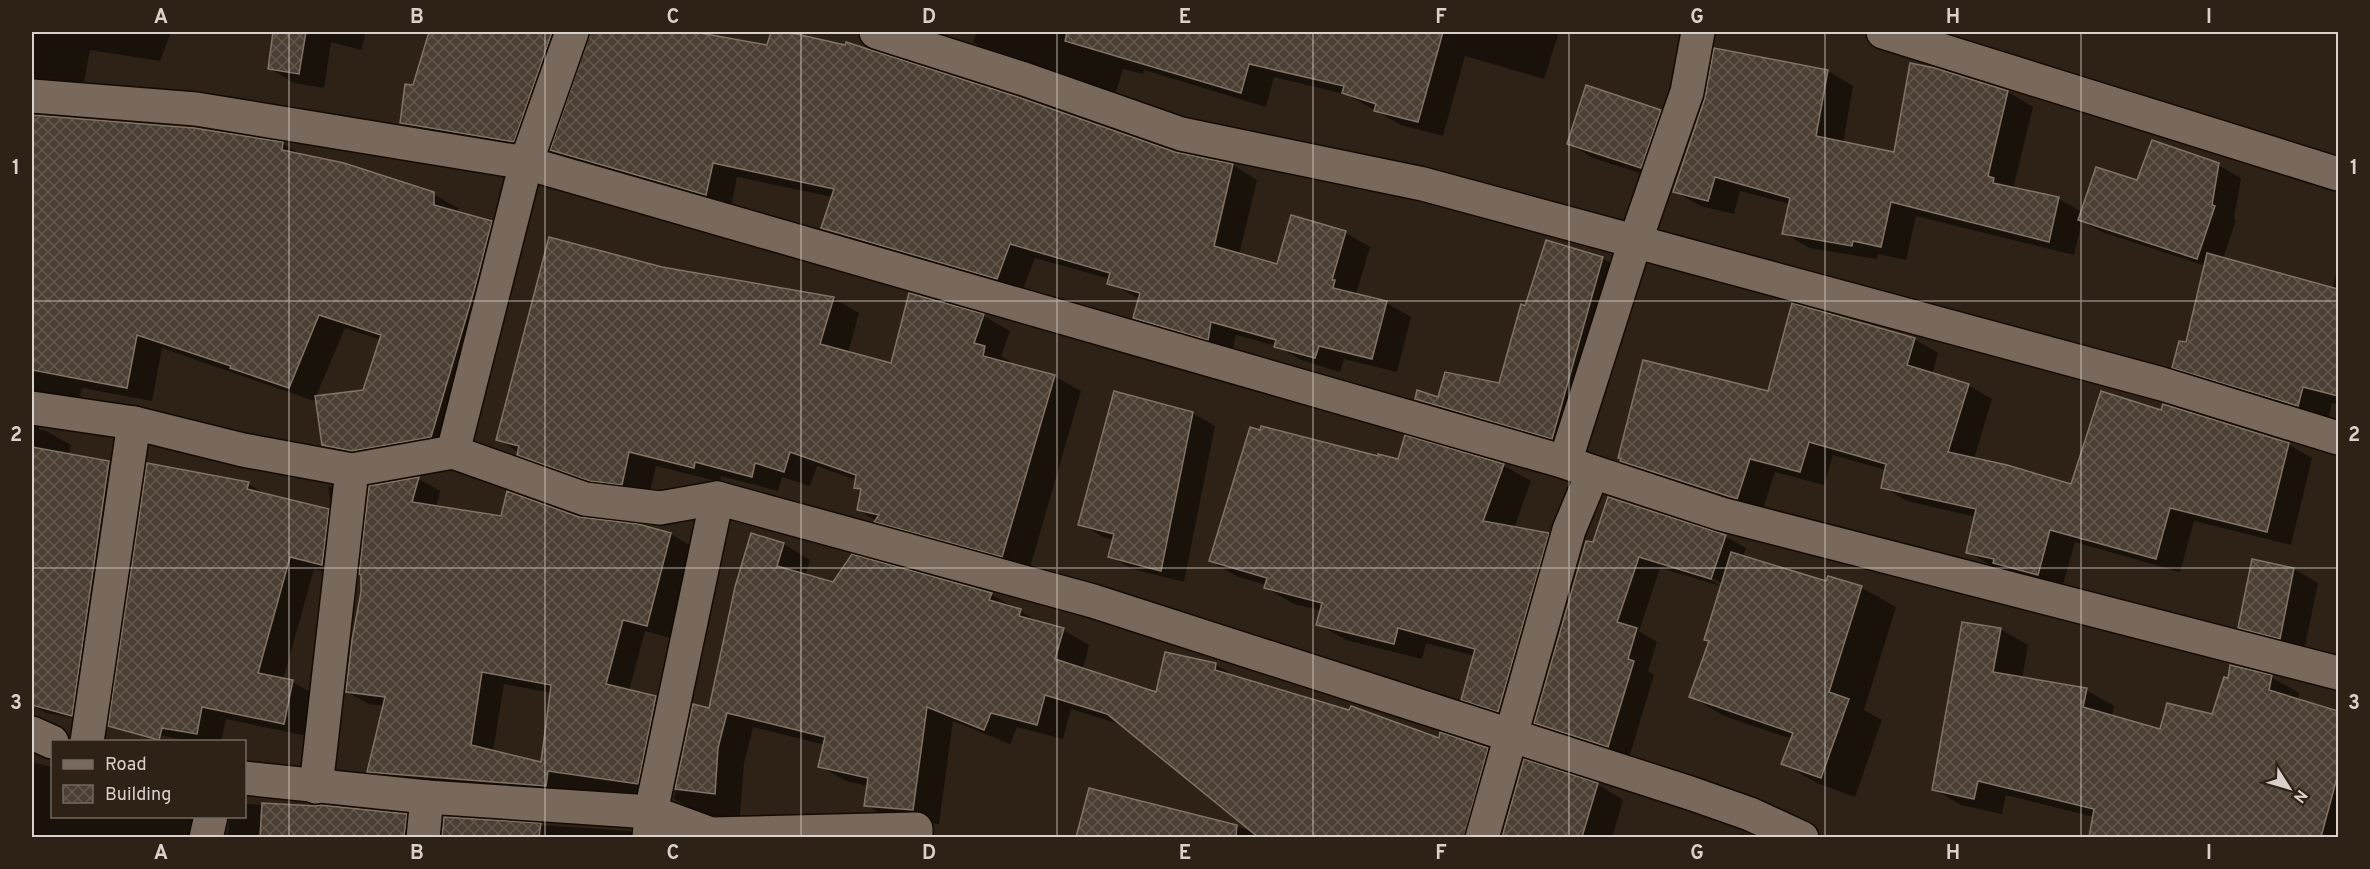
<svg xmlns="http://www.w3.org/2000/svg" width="2370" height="869" font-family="Overpass,sans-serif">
	<defs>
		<pattern id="building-cross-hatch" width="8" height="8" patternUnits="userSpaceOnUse" patternTransform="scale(1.5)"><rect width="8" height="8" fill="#4b3e32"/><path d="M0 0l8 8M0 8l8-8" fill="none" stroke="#64594e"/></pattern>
	</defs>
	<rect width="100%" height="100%" fill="#2e2216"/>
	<!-- shadow -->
	<g fill="#0007" fill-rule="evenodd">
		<polygon points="32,32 171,32 160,61 90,50 82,93 38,109 39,117 194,129 283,144 304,156 433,194 458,208 458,213 491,222 516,237 456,451 348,459 323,444 364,391 381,340 345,328 314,401 162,348 152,401 82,388 78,406 38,419 39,429 46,431 71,445 69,455 109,462 134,477 97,723 46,713 32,705"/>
		<polygon points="275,32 366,32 361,50 331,42 324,88 294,83 269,68"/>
		<polygon points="431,32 585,32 538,155 427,137 402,123"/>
		<polygon points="592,32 706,32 706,35 769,46 772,32 781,32 846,47 1174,153 1233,165 1257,180 1239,255 1278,266 1292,217 1346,233 1370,247 1356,294 1387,303 1411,317 1397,372 1344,359 1340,372 1301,360 1277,346 1236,335 1232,353 1160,332 1135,317 1140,299 1109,283 1110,279 1035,258 1022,292 847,242 823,228 833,197 737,177 731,208 577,164 552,150 591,38"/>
		<polygon points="977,32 1559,32 1544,79 1465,56 1443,136 1401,125 1348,95 1274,77 1266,107 1144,70 1143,74 1123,69 1115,95 998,56 973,42"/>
		<polygon points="1716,47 1760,59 1828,71 1853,86 1843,143 1896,154 2008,92 2033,107 2013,189 2059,199 2082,212 2138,182 2218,165 2241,178 2234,218 2236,220 2223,259 2332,289 2338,265 2338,404 2332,403 2328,422 2204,384 2174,367 2187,344 2206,266 2102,232 2082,221 2074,255 1916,216 1906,260 1878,254 1877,259 1809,248 1784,233 1790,204 1740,191 1734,214 1700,206 1675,191 1706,99"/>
		<polygon points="1660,111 1685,125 1665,181 1593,158 1569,144"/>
		<polygon points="1602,258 1631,275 1581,454 1446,415 1416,399 1439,399 1500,384 1526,308"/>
		<polygon points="661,269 833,298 859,313 848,353 892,365 910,295 984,316 1010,331 1001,356 1011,362 1010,364 1054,376 1081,391 1029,571 902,536 858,510 863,491 855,487 857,480 817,466 810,486 782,477 778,491 721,476 720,482 656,466 648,499 617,495 545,469 498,439"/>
		<polygon points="1914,339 1938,353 1932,375 1968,385 1992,399 1974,459 2072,486 2162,412 2288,444 2312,458 2291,545 2194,521 2180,572 2075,542 2062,588 2018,576 2007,569 1992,566 1968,552 1976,517 1907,501 1883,487 1886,470 1833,455 1824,485 1775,472 1762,512 1646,474 1622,461 1769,393"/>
		<polygon points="1192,413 1215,426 1184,582 1132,569 1110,556 1114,540 1103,537 1080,524"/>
		<polygon points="1379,458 1399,461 1503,465 1531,481 1514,528 1548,535 1576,551 1526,727 1491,715 1463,699 1475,656 1426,643 1422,659 1346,640 1318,624 1322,611 1294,604 1266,588 1267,585 1238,577 1210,561"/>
		<path d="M419,479L440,491L436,507L502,518H579L671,534L693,547L670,638L645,631L629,691L656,697L678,710L658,804L391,784L369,771L384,706L369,704L347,692L363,575L370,487ZM504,684L552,693L542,764L493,752Z"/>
		<polygon points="248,484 269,496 328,510 351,524 345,577 314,569 283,680 292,682 316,695 307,736 226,719 221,742 194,742 134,730"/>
		<polygon points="328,486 343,494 341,510 331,504"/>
		<polygon points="752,535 784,544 810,560 805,576 833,583 991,594 1044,625 1063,630 1089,645 1083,669 1158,694 1216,665 1242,680 1440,740 1487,749 1514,764 1493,838 1078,838 1090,790 1251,830 1122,725 1071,709 1063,739 1017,727 1010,744 953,721 939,824 892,820 866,805 868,786 846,781 820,766 825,745 753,727 744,763 739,829 701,814 674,799 694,706 710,709"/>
		<polygon points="1725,536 1746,548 1743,557 1827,583 1829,578 1862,588 1896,607 1864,710 1882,720 1855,797 1817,783 1783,764 1792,739 1724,716 1690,696 1710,641 1723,584 1706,574 1704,576 1721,586 1660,568 1639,631 1657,642 1648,671 1654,675 1629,758 1556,734 1536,722 1587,542"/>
		<polygon points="2253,561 2294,569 2318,583 2304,651 2264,641 2240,627"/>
		<polygon points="2000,629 2028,645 2022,679 2086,690 2114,706 2112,717 2161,731 2213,716 2271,677 2299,693 2298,701 2338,713 2338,838 2091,838 2094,817 2006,795 2002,814 1961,805 1933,789"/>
		<polygon points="1525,761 1597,784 1623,800 1612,838 1503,838"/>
		<polygon points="32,762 52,767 52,816 221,816 212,838 32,838"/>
		<polygon points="245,804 406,815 429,828 428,838 227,838 230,816 244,816"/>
		<polygon points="445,819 630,831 642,838 442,838"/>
		<polygon points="1741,833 1752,838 1740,838"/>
	</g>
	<!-- building -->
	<g fill="url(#building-cross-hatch)" stroke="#827365" stroke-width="1.5" fill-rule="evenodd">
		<polygon points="273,32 306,32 299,74 268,69"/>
		<polygon points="429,32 552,32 514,142 400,123 405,84 413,85"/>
		<polygon points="590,32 695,32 767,45 771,32 788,32 845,45 846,42 1018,97 1175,152 1233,164 1214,246 1277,264 1291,215 1346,231 1332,280 1335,280 1333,288 1387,301 1372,359 1319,346 1315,358 1274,347 1276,340 1211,322 1208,340 1133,318 1140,293 1107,284 1110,273 1010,244 997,279 821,228 834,189 713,163 706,195 550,150"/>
		<polygon points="1067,32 1443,32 1418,122 1374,111 1376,104 1342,93 1344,86 1249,64 1241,93 1065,41"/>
		<polygon points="1714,48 1828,70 1816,136 1894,152 1910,63 1935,68 2008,91 1988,176 1994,178 1993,183 2059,197 2049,242 1891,202 1881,247 1853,241 1852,246 1782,234 1790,198 1715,177 1708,201 1673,192 1705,98"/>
		<polygon points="1586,85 1661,110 1641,168 1567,144"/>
		<polygon points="32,115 194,128 283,142 282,150 344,163 434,192 434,205 492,221 474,291 431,437 352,451 322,445 315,396 363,390 381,335 319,315 289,388 230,368 231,366 137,335 127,388 32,370"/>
		<polygon points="2152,140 2219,163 2212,205 2215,206 2197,259 2078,220 2096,167 2137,180"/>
		<polygon points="549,237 662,267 834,297 820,344 891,363 909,293 984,314 974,343 985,346 983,356 1055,375 1002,557 874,522 879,515 857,510 861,489 854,488 856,475 790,452 784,472 755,463 752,477 695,462 694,468 629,452 622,485 589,481 517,455 519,446 496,440"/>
		<polygon points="1546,240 1603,257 1552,439 1415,399 1417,390 1438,397 1445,372 1499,383 1521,304 1525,306"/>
		<polygon points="2207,253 2338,289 2338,396 2303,387 2298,406 2172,368 2179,341 2186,342"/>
		<polygon points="1792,303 1915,338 1907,365 1969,384 1948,452 2007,465 2071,484 2101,391 2161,410 2163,404 2289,443 2267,532 2170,508 2156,559 2050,530 2038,575 1993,563 1994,559 1966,553 1976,509 1881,488 1886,464 1809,442 1800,472 1750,459 1737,499 1620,461 1621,459 1618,458 1643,360 1768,391"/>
		<polygon points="1114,391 1193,412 1161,571 1108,557 1114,534 1078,525"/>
		<polygon points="1261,426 1378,456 1378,454 1398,459 1405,435 1504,464 1483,521 1549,533 1498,712 1461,700 1475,649 1398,628 1394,644 1316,625 1322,603 1264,588 1267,578 1209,561 1250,427 1260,430"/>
		<polygon points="32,447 109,461 72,716 32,705"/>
		<polygon points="147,463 249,482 247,489 329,509 322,565 290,557 258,673 293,680 284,724 202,707 197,734 162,728 159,740 108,726"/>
		<path d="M419,477L412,502L501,516L507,491L579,517L638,524L671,533L647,626L623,620L606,684L656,696L638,784L548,771L546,786L367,772L385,697L346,692L352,640L361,592V575L359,574L369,486ZM482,672L551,685L541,762L471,745Z"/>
		<polygon points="1608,497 1726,535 1711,579 1639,557 1617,622 1637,628 1628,659 1634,661 1608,747 1534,723 1586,541 1593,542"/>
		<polygon points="751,533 784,543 777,566 833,582 852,554 992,593 989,600 1021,609 1019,616 1064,628 1055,659 1156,692 1165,652 1216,663 1215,670 1349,710 1351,706 1439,738 1440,732 1488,748 1464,837 1258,837 1107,714 1045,695 1037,725 991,713 984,730 927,707 913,810 864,806 868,778 818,767 825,737 727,713 718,748 715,794 675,789 693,704 709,708 735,587"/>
		<polygon points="1731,552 1826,581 1828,576 1862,586 1829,692 1849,699 1821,778 1781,764 1793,733 1689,697 1709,641 1704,640"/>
		<polygon points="2252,559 2294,568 2280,639 2238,628"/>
		<polygon points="1962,622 2001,628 1993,672 2087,688 2083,707 2160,729 2167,703 2212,714 2224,677 2228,678 2230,665 2272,675 2269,690 2338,711 2338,774 2321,837 2089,837 2094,809 1978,781 1974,799 1932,790"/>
		<polygon points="1524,759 1598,783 1582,837 1502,837"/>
		<polygon points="1089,788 1237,825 1236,837 1076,837"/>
		<polygon points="262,803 316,806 320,805 407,814 404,837 260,837"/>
		<polygon points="444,817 541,823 539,837 442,837"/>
	</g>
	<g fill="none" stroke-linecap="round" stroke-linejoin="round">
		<!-- minor casing -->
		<g stroke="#160b03" stroke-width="36">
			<g id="minor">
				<polyline points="876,32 1024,79 1181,134 1423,184 2162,384 2338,438"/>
				<polyline points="1883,32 2338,174"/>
				<polyline points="32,96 196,109 526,163 1565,462"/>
				<polyline points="32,408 134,423 243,450 352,470 453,452 585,499 660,508 717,498 1093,601 1690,793 1750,814 1802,838"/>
				<polyline points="453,452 526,163 572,32"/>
				<polyline points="1593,472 1721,514 2338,673"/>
				<polyline points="32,733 52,742"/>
				<polyline points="87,742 134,423"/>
				<polyline points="244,778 427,797 651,812 711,834 916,829 916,838"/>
				<polyline points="316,787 352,470"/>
				<polyline points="206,838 211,816"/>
				<polyline points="423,838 427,797"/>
				<polyline points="649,838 651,812 717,498"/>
				<polyline points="1482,838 1569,530 1593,472 1565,462 1635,242 1687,92 1698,32"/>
			</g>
		</g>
		<!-- minor -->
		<use href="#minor" stroke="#78695c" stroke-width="33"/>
	</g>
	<!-- grid -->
	<path fill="none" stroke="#d9d1ca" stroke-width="1.5" stroke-opacity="0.55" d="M289,32V838M545,32V838M801,32V838M1057,32V838M1313,32V838M1569,32V838M1825,32V838M2081,32V838M32,301H2338M32,568H2338"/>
	<!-- border -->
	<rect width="2370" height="869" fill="none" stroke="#2e2216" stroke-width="66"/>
	<!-- legend -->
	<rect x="51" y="740" width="195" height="78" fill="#2e2216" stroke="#72685e" stroke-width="1.5"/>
	<rect x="63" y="760" width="30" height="9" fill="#78695c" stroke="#72685e" stroke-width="1.5"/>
	<text x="105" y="770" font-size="18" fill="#d9d1ca">Road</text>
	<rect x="63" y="785" width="30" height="18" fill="url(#building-cross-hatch)" stroke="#72685e" stroke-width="1.5"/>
	<text x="105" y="800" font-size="18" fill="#d9d1ca">Building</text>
	<!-- north arrow -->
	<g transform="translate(2289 788) rotate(127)" stroke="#2e2216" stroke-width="4.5" paint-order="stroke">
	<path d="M0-4.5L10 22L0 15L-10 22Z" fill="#d9d1ca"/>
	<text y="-9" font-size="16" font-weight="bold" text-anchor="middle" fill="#d9d1ca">N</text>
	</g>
	<rect x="33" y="33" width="2304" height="803" fill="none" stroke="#d9d1ca" stroke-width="2"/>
	<g font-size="20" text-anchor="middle" font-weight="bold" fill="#d9d1ca">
		<text x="161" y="23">A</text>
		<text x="417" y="23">B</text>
		<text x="673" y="23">C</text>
		<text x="929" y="23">D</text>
		<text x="1185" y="23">E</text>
		<text x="1441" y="23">F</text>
		<text x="1697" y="23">G</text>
		<text x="1953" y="23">H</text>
		<text x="2209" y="23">I</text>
		<text x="16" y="174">1</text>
		<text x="2354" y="174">1</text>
		<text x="16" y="441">2</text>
		<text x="2354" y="441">2</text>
		<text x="16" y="709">3</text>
		<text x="2354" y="709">3</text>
		<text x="161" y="859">A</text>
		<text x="417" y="859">B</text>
		<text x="673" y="859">C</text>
		<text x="929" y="859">D</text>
		<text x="1185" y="859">E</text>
		<text x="1441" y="859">F</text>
		<text x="1697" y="859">G</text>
		<text x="1953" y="859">H</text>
		<text x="2209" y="859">I</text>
	</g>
</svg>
